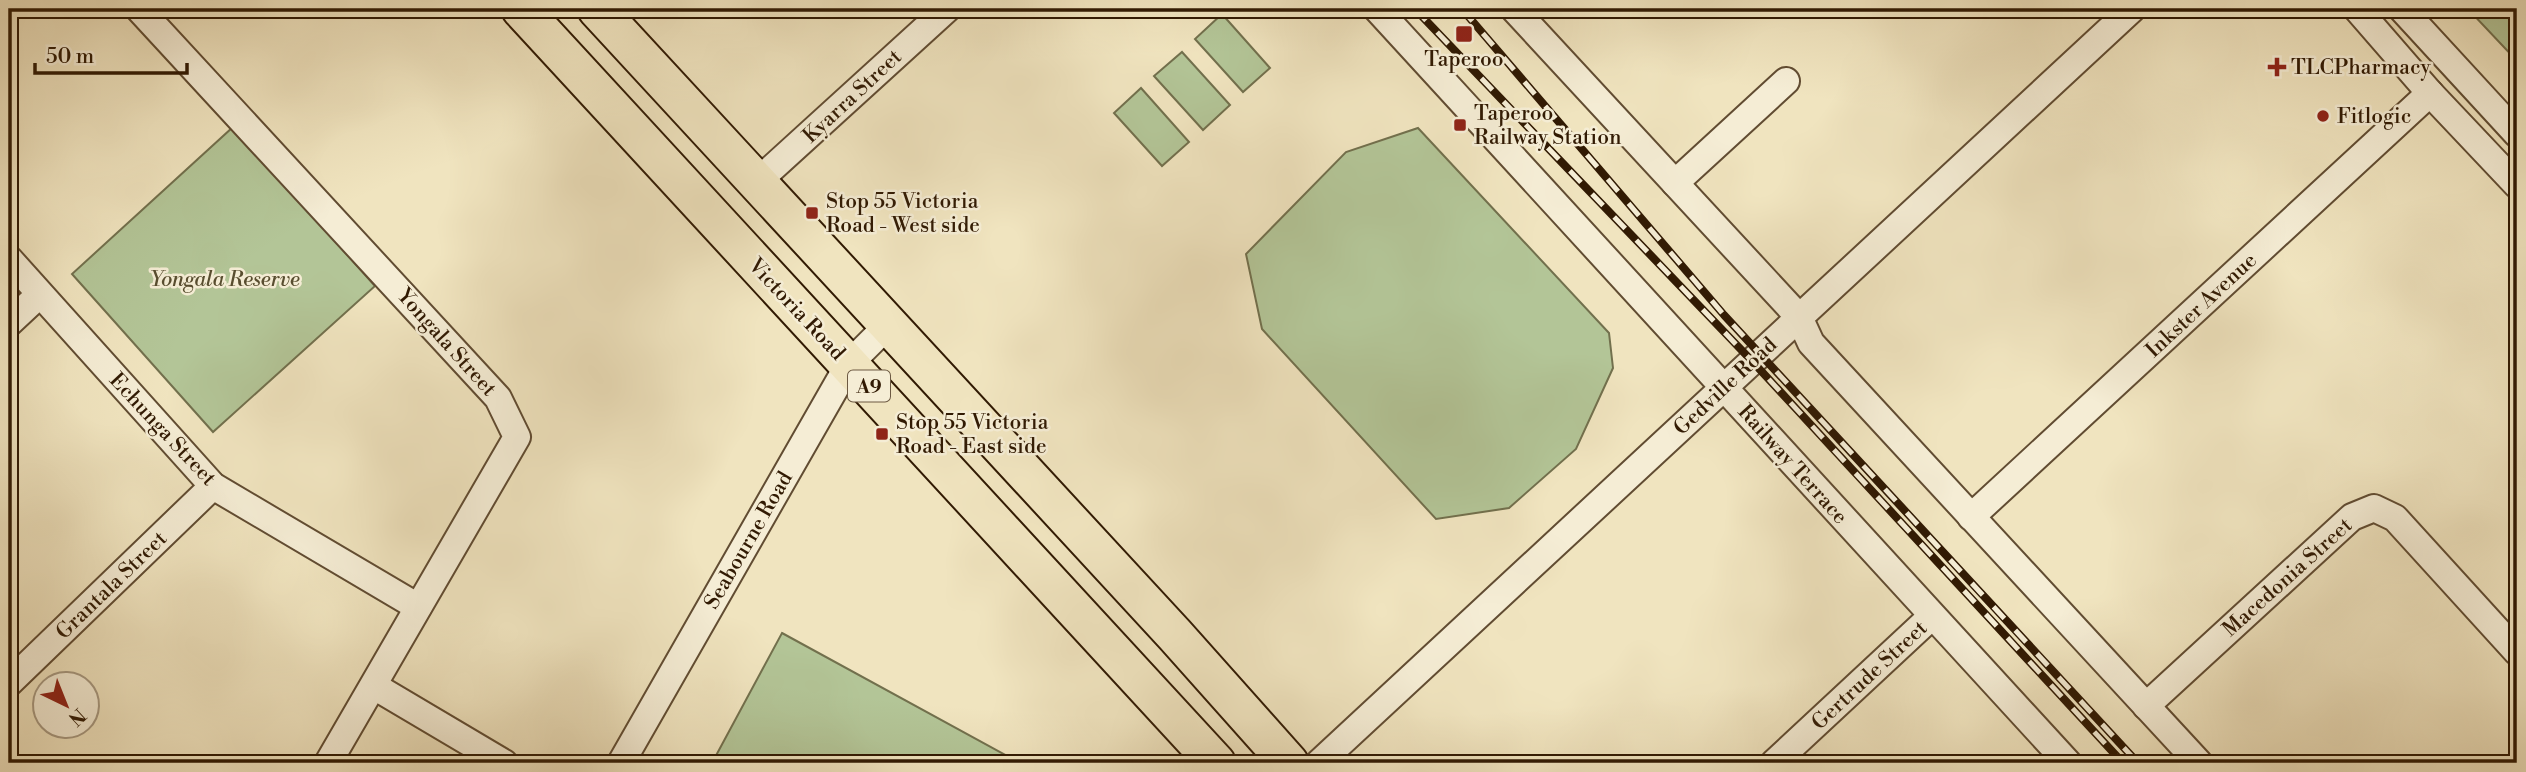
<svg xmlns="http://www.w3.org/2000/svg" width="2526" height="772" font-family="'Libre Bodoni',serif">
	<rect width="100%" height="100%" fill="#f0e4bf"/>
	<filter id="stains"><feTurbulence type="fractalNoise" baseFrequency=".00286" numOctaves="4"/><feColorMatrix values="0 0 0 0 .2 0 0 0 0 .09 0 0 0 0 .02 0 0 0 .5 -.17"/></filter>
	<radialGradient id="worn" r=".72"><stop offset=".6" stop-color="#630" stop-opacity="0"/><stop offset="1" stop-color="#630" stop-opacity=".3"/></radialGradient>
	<!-- green -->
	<g fill="#b3c597" stroke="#72704d" stroke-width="2">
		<polygon points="2468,9 2517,9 2517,61"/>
		<polygon points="1222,14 1270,68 1243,92 1195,39"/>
		<polygon points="1182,52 1230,105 1203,130 1154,76"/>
		<polygon points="1141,88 1189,142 1162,166 1114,113"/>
		<polygon points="233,127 375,286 213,432 72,274"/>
		<polygon points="1418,128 1609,333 1613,368 1576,449 1509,508 1436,519 1262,329 1246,254 1346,152"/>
		<polygon points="782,633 1020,763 712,763"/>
	</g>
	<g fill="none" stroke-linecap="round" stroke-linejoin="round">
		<!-- minor casing -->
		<g stroke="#614c32" stroke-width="30">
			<g id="minor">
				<polyline points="139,9 498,398 517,437 328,763"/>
				<polyline points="1377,9 2068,763"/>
				<polyline points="1514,9 1799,317 1811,343 2199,763"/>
				<polyline points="2357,9 2430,93 2517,185"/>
				<polyline points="2402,9 2517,134"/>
				<polyline points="757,182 947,9"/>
				<polyline points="1675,183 1786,81"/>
				<polyline points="9,259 213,486 418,607"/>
				<polyline points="9,323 39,295"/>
				<polyline points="1971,517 2430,93"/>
				<polyline points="9,683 213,486"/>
				<polyline points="374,686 504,763"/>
				<polyline points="2146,706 2352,517 2374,508 2395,518 2517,652"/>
				<polyline points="621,763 849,364 887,326"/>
				<polyline points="1319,763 2132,9"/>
				<polyline points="1774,763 1932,616"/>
			</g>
		</g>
		<!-- highway casing -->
		<g stroke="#311a03" stroke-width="42">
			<g id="highway">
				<polyline points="521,9 1216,763"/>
				<polyline points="597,9 1175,635 1289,763"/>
			</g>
		</g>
		<!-- minor -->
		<use href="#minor" stroke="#f5edd5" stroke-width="26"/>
		<!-- highway -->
		<use href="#highway" stroke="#f0e4bf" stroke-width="38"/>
		<!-- rail casing -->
		<g stroke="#311a03" stroke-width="8">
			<g id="rail">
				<polyline points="1415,9 1752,361 2123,763"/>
				<polyline points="1462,9 1724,315 2138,763"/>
			</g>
		</g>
		<!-- rail -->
		<use href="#rail" stroke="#f5edd5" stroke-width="5" stroke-dasharray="16" stroke-linecap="butt"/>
	</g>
	<!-- markers -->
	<g fill="#8f2418" stroke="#f5edd5" stroke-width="2.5">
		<rect x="1455" y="25" width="18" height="18" rx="3.5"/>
		<path d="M2273.5 56.5h7v7h7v7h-7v7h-7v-7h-7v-7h7z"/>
		<circle cx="2323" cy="116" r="7"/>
		<rect x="1453" y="118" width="14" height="14" rx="3.5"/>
		<rect x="805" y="206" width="14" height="14" rx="3.5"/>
		<rect x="875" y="427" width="14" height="14" rx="3.5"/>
	</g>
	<g text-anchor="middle" stroke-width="5" stroke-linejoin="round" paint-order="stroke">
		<!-- shield labels -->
		<rect fill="#f5edd5" stroke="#6c5942" stroke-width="2" x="848" y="370.5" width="42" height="31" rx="5"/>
		<g font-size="19" font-weight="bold" fill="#311a03">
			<text x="869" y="393">A9</text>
		</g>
		<!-- poi labels -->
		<g font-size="21" fill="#311a03" stroke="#f5edd5" text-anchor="start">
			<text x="1464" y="66" text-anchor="middle">Taperoo</text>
			<text x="2291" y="74">TLCPharmacy</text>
			<text x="1474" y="120">Taperoo<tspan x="1474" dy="24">Railway Station</tspan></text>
			<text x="2337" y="123">Fitlogic</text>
			<text x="826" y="208">Stop 55 Victoria<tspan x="826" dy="24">Road - West side</tspan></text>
			<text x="896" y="429">Stop 55 Victoria<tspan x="896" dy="24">Road - East side</tspan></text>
		</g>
		<!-- street labels -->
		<g font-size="21" fill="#311a03" stroke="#f5edd5">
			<text transform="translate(852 96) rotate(-43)" y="7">Kyarra Street</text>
			<text transform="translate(2201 305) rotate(-43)" y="7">Inkster Avenue</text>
			<text transform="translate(797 309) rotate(47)" y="7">Victoria Road</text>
			<text transform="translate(447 342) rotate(48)" y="7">Yongala Street</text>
			<text transform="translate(1725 386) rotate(-43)" y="7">Gedville Road</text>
			<text transform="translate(163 429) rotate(47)" y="7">Echunga Street</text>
			<text transform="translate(1793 464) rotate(48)" y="7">Railway Terrace</text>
			<text transform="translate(748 540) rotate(-60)" y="7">Seabourne Road</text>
			<text transform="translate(2287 577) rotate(-42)" y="7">Macedonia Street</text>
			<text transform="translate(111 585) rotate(-44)" y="7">Grantala Street</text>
			<text transform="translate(1869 675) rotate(-43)" y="7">Gertrude Street</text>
		</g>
		<!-- park labels -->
		<g font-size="21" font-style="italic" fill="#584d2f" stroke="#f5edd5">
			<text x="225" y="286">Yongala Reserve</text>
		</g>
	</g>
	<!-- margin -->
	<rect width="2526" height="772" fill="none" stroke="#f0e4bf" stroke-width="35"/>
	<rect x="10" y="10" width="2505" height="751" fill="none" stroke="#311a03" stroke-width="3.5"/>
	<rect x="18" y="18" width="2491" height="737" fill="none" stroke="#311a03" stroke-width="2"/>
	<!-- north arrow -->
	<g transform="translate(66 705) rotate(137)"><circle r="33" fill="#f5edd5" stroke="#a79981" stroke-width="2"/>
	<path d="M0-5L12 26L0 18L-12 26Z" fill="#8f2418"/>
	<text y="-10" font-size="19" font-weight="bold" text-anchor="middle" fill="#311a03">N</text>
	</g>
	<!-- scale -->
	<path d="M35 63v10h152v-10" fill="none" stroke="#311a03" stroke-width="3.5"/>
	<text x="46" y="63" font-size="21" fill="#311a03" stroke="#f5edd5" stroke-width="5" paint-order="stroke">50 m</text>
	<rect width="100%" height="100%" filter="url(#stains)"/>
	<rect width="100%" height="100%" fill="url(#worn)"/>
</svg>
